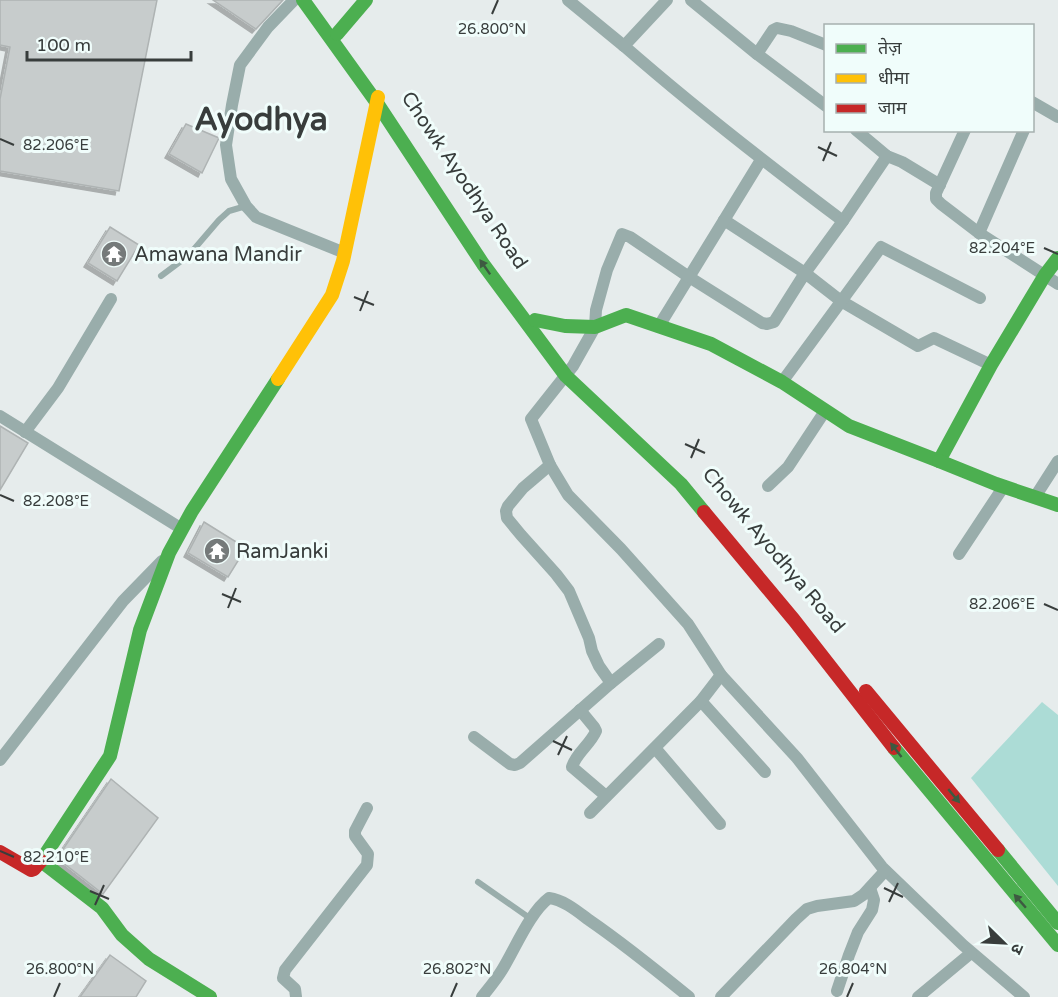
<svg xmlns="http://www.w3.org/2000/svg" width="1058" height="997" font-family="'Varela Round','Noto Sans Devanagari',sans-serif">
	<defs>
		<filter id="shadow"><feDropShadow dx="-4" dy="4" stdDeviation="0" flood-color="#0004"/></filter>
	</defs>
	<rect width="100%" height="100%" fill="#e6ecec"/>
	<!-- green -->
	<polygon fill="#acdcd6" points="1042,702 1058,715 1058,886 971,778"/>
	<!-- building -->
	<g fill="#c7cccc" stroke="#aeb3b3" stroke-width="1.5" filter="url(#shadow)">
		<polygon points="0,0 157,0 119,191 0,171 0,99 10,47 0,45"/>
		<polygon points="213,0 283,0 256,29"/>
		<polygon points="186,124 219,138 202,173 169,154"/>
		<polygon points="110,227 139,245 117,281 88,263"/>
		<polygon points="0,426 28,443 0,490"/>
		<polygon points="204,522 246,548 228,577 188,553"/>
		<polygon points="111,779 158,818 103,894 57,858"/>
		<polygon points="110,955 146,981 136,997 80,997"/>
	</g>
	<g fill="none" stroke-linecap="round" stroke-linejoin="round">
		<!-- lane -->
		<g stroke="#99adab" stroke-width="6">
			<polyline points="161,276 189,255 219,220 229,211 246,206"/>
			<polyline points="478,882 531,919"/>
		</g>
		<!-- street -->
		<g stroke="#99adab" stroke-width="12">
			<polyline points="294,0 268,27 240,65 232,105 226,145 231,179 246,206 256,217 345,253"/>
			<polyline points="568,0 624,46"/>
			<path d="M667,0L624,46C695,108 767,164 843,221L887,156"/>
			<polyline points="691,0 757,54"/>
			<polyline points="826,45 791,31 777,28 773,30 757,54 826,106"/>
			<polyline points="1032,102 1058,117"/>
			<polyline points="856,130 887,156 902,162 940,185"/>
			<polyline points="965,130 936,193 936,199 941,204 979,233 1058,284"/>
			<polyline points="724,220 805,273 843,221"/>
			<polyline points="979,233 1024,130"/>
			<polyline points="659,326 761,160"/>
			<polyline points="991,365 934,338 918,346 841,301 805,273 774,322 767,324 762,323 689,277 630,237 622,234 607,270 596,310 595,327 573,366 531,419 550,465 568,495 621,549 688,624 721,675 797,758 882,867 963,945 1024,997"/>
			<polyline points="782,382 881,247 980,298"/>
			<polyline points="0,416 182,529"/>
			<polyline points="25,432 58,388 111,299"/>
			<polyline points="550,465 523,488 508,506 506,511 507,518 521,535 556,574 569,591 589,638 592,651 599,666 611,683"/>
			<polyline points="768,486 788,467 825,411"/>
			<polyline points="1035,497 1058,461"/>
			<polyline points="959,554 1004,486"/>
			<polyline points="701,701 765,772"/>
			<path d="M580,710L594,727L596,731C590,745 576,753 572,767L606,796"/>
			<polyline points="474,737 510,764 515,765 520,763 611,683 659,644"/>
			<polyline points="655,748 720,824"/>
			<polyline points="0,760 123,601 162,561"/>
			<polyline points="590,813 701,701 721,675"/>
			<polyline points="837,991 849,955 858,932 872,910 874,900 870,888"/>
			<polyline points="296,997 295,989 283,978 285,970 367,865 368,854 355,836 355,831 367,808"/>
			<path d="M482,997C489,988 496,980 502,970C515,949 530,912 549,898C564,900 577,911 589,920C624,944 656,970 689,997"/>
			<polyline points="721,997 796,919 807,909 817,906 854,901 863,895 885,871"/>
			<polyline points="918,997 971,953"/>
		</g>
		<!-- fast -->
		<g stroke="#4caf50" stroke-width="14">
			<polyline points="303,0 377,103 483,264 566,376 681,484 704,512"/>
			<polyline points="337,34 366,0"/>
			<polyline points="535,320 565,326 595,327 626,315 711,344 782,382 849,426 939,461 991,365 1045,275 1058,258"/>
			<polyline points="939,461 996,484 1058,505"/>
			<polyline points="894,748 1058,945"/>
			<polyline points="998,850 1058,923"/>
			<polyline points="210,997 149,959 122,935 102,908 41,861 110,756 140,630 169,553 192,511 278,379"/>
		</g>
		<!-- slow -->
		<polyline stroke="#ffc107" stroke-width="14" points="278,379 332,295 343,261 378,97"/>
		<!-- jam -->
		<g stroke="#c62828" stroke-width="14">
			<polyline points="704,512 794,620 894,748"/>
			<polyline points="866,691 998,850"/>
			<polyline points="0,852 31,870 34,869 41,861"/>
		</g>
	</g>
	<!-- one-way arrows -->
	<defs><path id="oneway-solid" d="M-6-.8H1V-3.2L6.5 0L1 3.2V.8H-6Z" transform="scale(1.5)"/></defs>
	<g fill="#3d5a41">
		<use href="#oneway-solid" transform="translate(485 267) rotate(-125)"/>
		<use href="#oneway-solid" transform="translate(896 750) rotate(-128)"/>
		<use href="#oneway-solid" transform="translate(954 796) rotate(50)"/>
		<use href="#oneway-solid" transform="translate(1020 901) rotate(-131)"/>
	</g>
	<!-- ticks -->
	<path fill="none" stroke="#383d3c" stroke-width="2" d="M492,14L498,0M0,139L14,145M818,147L837,156M823,161L831,142M1044,248L1058,254M354,297L374,305M360,311L368,291M685,444L705,453M691,458L699,439M0,495L14,501M222,594L241,602M1044,604L1058,610M228,608L236,588M553,741L572,750M558,755L567,736M0,851L14,857M884,888L903,897M90,891L109,899M889,902L898,883M95,905L104,885M54,997L60,983M451,997L457,983M847,997L853,983"/>
	<!-- icons -->
	<defs>
		<g id="temple-disc" transform="scale(1.35)"><circle r="9.5" fill="#757a7a" stroke="#f0fdfb"/><path d="M0-6L5-2H3V0L6.5 2.5H4V6H1.5V3h-3V6H-4V2.5H-6.5L-3 0V-2H-5Z" fill="#fff"/></g>
	</defs>
	<g fill-rule="evenodd">
		<use href="#temple-disc" x="114" y="254"/>
		<use href="#temple-disc" x="217" y="551"/>
	</g>
	<g text-anchor="middle" stroke-width="6" stroke-linejoin="round" paint-order="stroke">
		<!-- street labels -->
		<g font-size="20" fill="#383d3c" stroke="#f0fdfb">
			<text transform="translate(465 180) rotate(56)" y="7">Chowk Ayodhya Road</text>
			<text transform="translate(774 550) rotate(50)" y="7">Chowk Ayodhya Road</text>
		</g>
		<!-- poi labels -->
		<g font-size="20" fill="#383d3c" stroke="#f0fdfb" text-anchor="start">
			<text x="134" y="261">Amawana Mandir</text>
			<text x="236" y="558">RamJanki</text>
		</g>
		<!-- town labels -->
		<g font-size="32" font-weight="bold" fill="#383d3c" stroke="#f0fdfb">
			<text x="261" y="130">Ayodhya</text>
		</g>
	</g>
	<g font-size="15" text-anchor="middle" fill="#383d3c" stroke="#f0fdfb" stroke-width="6" stroke-linejoin="round" paint-order="stroke">
		<text x="492" y="34">26.800°N</text>
		<text x="56" y="150">82.206°E</text>
		<text x="1002" y="253">82.204°E</text>
		<text x="56" y="506">82.208°E</text>
		<text x="1002" y="609">82.206°E</text>
		<text x="56" y="862">82.210°E</text>
		<text x="60" y="974">26.800°N</text>
		<text x="457" y="974">26.802°N</text>
		<text x="853" y="974">26.804°N</text>
	</g>
	<!-- legend -->
	<rect x="824" y="24" width="210" height="108" fill="#f0fdfb" stroke="#a6b0af" stroke-width="1.5"/>
	<rect x="836" y="44" width="30" height="9" fill="#4caf50" stroke="#a6b0af" stroke-width="1.5"/>
	<text x="878" y="54" font-size="18" fill="#383d3c">तेज़</text>
	<rect x="836" y="74" width="30" height="9" fill="#ffc107" stroke="#a6b0af" stroke-width="1.5"/>
	<text x="878" y="84" font-size="18" fill="#383d3c">धीमा</text>
	<rect x="836" y="104" width="30" height="9" fill="#c62828" stroke="#a6b0af" stroke-width="1.5"/>
	<text x="878" y="114" font-size="18" fill="#383d3c">जाम</text>
	<!-- north arrow -->
	<g transform="translate(1004 943) rotate(114)" stroke="#f0fdfb" stroke-width="4.5" paint-order="stroke">
	<path d="M0-4.5L10 22L0 15L-10 22Z" fill="#383d3c"/>
	<text y="-9" font-size="16" font-weight="bold" text-anchor="middle" fill="#383d3c">उ</text>
	</g>
	<!-- scale -->
	<path d="M27 51v9h164v-9" fill="none" stroke="#383d3c" stroke-width="3"/>
	<text x="36" y="51" font-size="18" fill="#383d3c" stroke="#f0fdfb" stroke-width="4.5" paint-order="stroke">100 m</text>
</svg>
